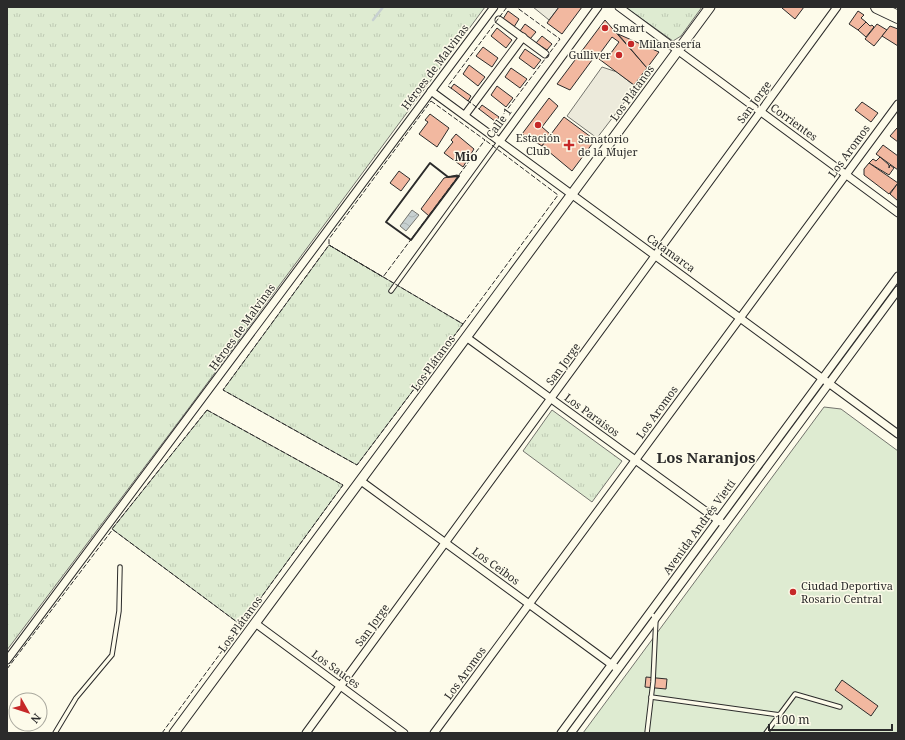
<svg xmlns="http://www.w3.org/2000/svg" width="905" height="740" font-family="'Noto Serif',serif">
	<defs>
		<pattern id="grass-tufts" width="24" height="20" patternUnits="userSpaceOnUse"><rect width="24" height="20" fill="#deebd1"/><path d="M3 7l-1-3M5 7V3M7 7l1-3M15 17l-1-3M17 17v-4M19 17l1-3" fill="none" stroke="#bfcab4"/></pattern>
		<pattern id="water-waves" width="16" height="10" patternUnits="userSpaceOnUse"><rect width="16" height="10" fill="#c7d0d0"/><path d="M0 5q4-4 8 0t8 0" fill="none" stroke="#abb3b3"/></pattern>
	</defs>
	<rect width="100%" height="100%" fill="#fdfbea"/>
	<!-- grass -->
	<g fill="url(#grass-tufts)" stroke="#74746e">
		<polygon points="7,7 485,7 183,416 7,650"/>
		<polygon points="625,7 702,7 681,36 673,41"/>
		<polygon points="329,245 463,324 357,465 223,390"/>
		<polygon points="207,410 343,485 241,625 112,529"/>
		<polygon points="552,410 622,461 592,502 523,451"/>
	</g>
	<!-- pitch -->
	<polygon fill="#deebd1" stroke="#74746e" points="824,407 841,409 898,451 898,733 583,733"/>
	<!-- parking -->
	<g fill="#eceadb" stroke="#74746e">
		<polygon points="533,7 559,7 549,20"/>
		<polygon points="602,67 617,72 636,87 597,138 567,116"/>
	</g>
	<!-- water -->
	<polygon fill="url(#water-waves)" stroke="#74746e" points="412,210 419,215 406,231 400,226"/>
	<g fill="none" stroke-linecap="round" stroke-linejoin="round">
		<!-- stream -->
		<polyline stroke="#c7d0d0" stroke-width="2.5" points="373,20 383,7"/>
	</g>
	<!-- building -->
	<g fill="#f2b8a0" stroke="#2b2b2b" fill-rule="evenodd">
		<polygon points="559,7 582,7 562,34 547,23"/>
		<polygon points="784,7 804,7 795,19 782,8"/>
		<polygon points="508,11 519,19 514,27 503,19"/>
		<polygon points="858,11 864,15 861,18 866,22 858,30 849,24"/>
		<path d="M605,20L647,68L634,85L595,56L570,90L557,84ZM612,37L619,42L608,57L601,52Z"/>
		<polygon points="866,22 870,26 872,25 874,27 866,37 858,30"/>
		<polygon points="525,24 536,32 530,39 520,31"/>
		<polygon points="877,24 887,30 874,46 865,39"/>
		<polygon points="890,26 898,29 898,46 882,36"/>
		<polygon points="497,28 512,40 506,48 491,36"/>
		<polygon points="618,34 659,52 647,68"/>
		<polygon points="542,36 552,44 547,50 536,43"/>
		<polygon points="483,47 498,58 492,67 476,56"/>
		<polygon points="525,49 541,60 534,69 519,58"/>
		<polygon points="469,65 485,77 478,86 463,74"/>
		<polygon points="511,68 527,79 520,88 505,77"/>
		<polygon points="454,84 471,96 468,101 451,88"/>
		<polygon points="497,86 513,98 506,107 491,95"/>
		<polygon points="549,98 558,106 542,127 550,134 542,146 522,134"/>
		<polygon points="862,102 878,113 871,122 855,110"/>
		<polygon points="482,105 499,117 496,122 479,109"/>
		<polygon points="430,114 449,128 437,147 419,134 428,122 425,120"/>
		<polygon points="564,117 595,140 572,171 542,146"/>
		<polygon points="897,128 898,129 898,142 890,136"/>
		<polygon points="456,134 474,149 463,167 444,153 453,142 451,140"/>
		<polygon points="883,145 898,156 898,170 876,154"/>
		<polygon points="880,157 889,165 889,168 890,165 894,168 889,175 869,163 873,159 876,161"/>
		<polygon points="869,163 898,183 889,194 864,175 864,169"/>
		<polygon points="399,171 410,179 401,191 390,183"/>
		<polygon points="457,175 459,176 429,216 421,209 444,178"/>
		<polygon points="898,183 898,201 890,194"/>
		<polygon points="646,677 667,679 666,689 645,687"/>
		<polygon points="842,680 878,706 871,716 835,690"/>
	</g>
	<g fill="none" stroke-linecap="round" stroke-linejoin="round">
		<!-- service casing -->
		<g stroke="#2b2b2b" stroke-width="5.5">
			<g id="service">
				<polyline points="391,291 499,142"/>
				<polyline points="651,697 780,715"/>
				<polyline points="55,733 76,698 112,655 119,611 120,567"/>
				<polyline points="647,733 653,682 656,618 650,613"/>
				<polyline points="766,733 795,694 840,707"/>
			</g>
		</g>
		<!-- minor casing -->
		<g stroke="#2b2b2b" stroke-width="9">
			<g id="minor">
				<polyline points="619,7 898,213"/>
				<polyline points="499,20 545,54"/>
				<polyline points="431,91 898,434"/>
				<polyline points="465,115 523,37"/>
				<polyline points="500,141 598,7"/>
				<polyline points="466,337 722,523"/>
				<polyline points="361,481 615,667"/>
				<polyline points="255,623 404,733"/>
				<polyline points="7,660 494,7"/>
				<polyline points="306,733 837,7"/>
				<polyline points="434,733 898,104"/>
				<polyline points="561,733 898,276"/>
				<polyline points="571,733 898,290"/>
			</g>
		</g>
		<!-- tertiary casing -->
		<g stroke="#2b2b2b" stroke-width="11">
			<polyline id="tertiary" points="174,733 710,7"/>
		</g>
		<!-- primary casing -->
		<g stroke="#2b2b2b" stroke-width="14">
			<polyline id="primary" points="877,7 898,17"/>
		</g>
		<!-- service -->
		<use href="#service" stroke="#fdfbea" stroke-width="3.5"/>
		<!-- minor -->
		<use href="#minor" stroke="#fdfbea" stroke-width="7"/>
		<!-- tertiary -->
		<use href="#tertiary" stroke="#fdfbea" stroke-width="9"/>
		<!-- primary -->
		<use href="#primary" stroke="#fdfbea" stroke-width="12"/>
		<!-- fence -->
		<g stroke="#2b2b2b" stroke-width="1" stroke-dasharray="5 2" stroke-linecap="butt">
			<polyline points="452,89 448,86 507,7"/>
			<polyline points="467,100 479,109"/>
			<polygon points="431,101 485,140 383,277 329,245 329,239"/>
			<polyline points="495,121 497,123 560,39 516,7"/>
			<polygon points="329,245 463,324 357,465 223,390"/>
			<polyline points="463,324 558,195 485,140"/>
			<polygon points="207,410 343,485 241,625 112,529"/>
			<polyline points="7,669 113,529"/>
			<polyline points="124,733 127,733"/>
			<polyline points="162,733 241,625"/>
		</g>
		<!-- wall -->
		<polygon stroke="#2b2b2b" stroke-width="2" points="430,163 448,177 459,176 411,240 386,222"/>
	</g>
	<!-- markers -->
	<g fill="#c62828" stroke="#fdfbea" stroke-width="1.5">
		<circle cx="605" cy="28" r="4"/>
		<circle cx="631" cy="44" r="4"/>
		<circle cx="619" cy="55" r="4"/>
		<circle cx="538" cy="125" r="4"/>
		<path d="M567 139h4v4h4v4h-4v4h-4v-4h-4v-4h4z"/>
		<circle cx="793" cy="592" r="4"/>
	</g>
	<g text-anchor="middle" stroke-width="3" stroke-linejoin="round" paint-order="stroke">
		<!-- poi labels -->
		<g font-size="11" fill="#2b2b2b" stroke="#fdfbea" text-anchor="start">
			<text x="613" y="32">Smart</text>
			<text x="639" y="48">Milanesería</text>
			<text x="611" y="59" text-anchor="end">Gulliver</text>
			<text x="538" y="142" text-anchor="middle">Estación<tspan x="538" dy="13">Club</tspan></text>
			<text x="578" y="143">Sanatorio<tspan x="578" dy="13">de la Mujer</tspan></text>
			<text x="801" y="590">Ciudad Deportiva<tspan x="801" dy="13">Rosario Central</tspan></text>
		</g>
		<!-- street labels -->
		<g font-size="11" fill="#2b2b2b" stroke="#fdfbea">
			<text transform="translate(435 67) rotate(-53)" y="4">Héroes de Malvinas</text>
			<text transform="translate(632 93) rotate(-54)" y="4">Los Plátanos</text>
			<text transform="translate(754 102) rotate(-54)" y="4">San Jorge</text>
			<text transform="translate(794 122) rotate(36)" y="4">Corrientes</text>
			<text transform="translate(499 123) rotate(-54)" y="4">Calle 1</text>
			<text transform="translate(849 151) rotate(-54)" y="4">Los Aromos</text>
			<text transform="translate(671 253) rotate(36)" y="4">Catamarca</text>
			<text transform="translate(242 327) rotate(-54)" y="4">Héroes de Malvinas</text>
			<text transform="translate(433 363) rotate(-54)" y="4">Los Plátanos</text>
			<text transform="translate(563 364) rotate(-54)" y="4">San Jorge</text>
			<text transform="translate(657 412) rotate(-54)" y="4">Los Aromos</text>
			<text transform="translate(592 415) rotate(36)" y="4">Los Paraisos</text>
			<text transform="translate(699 527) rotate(-54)" y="4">Avenida Andrés Vietti</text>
			<text transform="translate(496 566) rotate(36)" y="4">Los Ceibos</text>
			<text transform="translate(240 624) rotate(-54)" y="4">Los Plátanos</text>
			<text transform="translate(372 625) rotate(-54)" y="4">San Jorge</text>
			<text transform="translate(336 669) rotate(36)" y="4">Los Sauces</text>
			<text transform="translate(465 673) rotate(-54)" y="4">Los Aromos</text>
		</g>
		<!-- neighbourhood labels -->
		<g font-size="12" font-weight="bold" fill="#2b2b2b" stroke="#fdfbea">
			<text x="466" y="161">Mio</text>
		</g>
		<!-- district labels -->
		<g font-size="15" font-weight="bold" fill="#2b2b2b" stroke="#fdfbea">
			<text x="706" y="463">Los Naranjos</text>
		</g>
	</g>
	<!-- border -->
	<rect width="905" height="740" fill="none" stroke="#2b2b2b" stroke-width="16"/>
	<!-- north arrow -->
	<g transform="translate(28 712) rotate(129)"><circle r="19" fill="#fdfbea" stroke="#a9a89e"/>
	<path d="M0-3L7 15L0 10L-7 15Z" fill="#c62828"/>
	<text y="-6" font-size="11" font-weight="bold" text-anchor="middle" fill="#2b2b2b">N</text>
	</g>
	<!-- scale -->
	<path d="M769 724v6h123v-6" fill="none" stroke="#2b2b2b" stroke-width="2"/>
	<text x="775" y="724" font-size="12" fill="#2b2b2b" stroke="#fdfbea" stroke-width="3" paint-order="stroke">100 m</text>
</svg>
